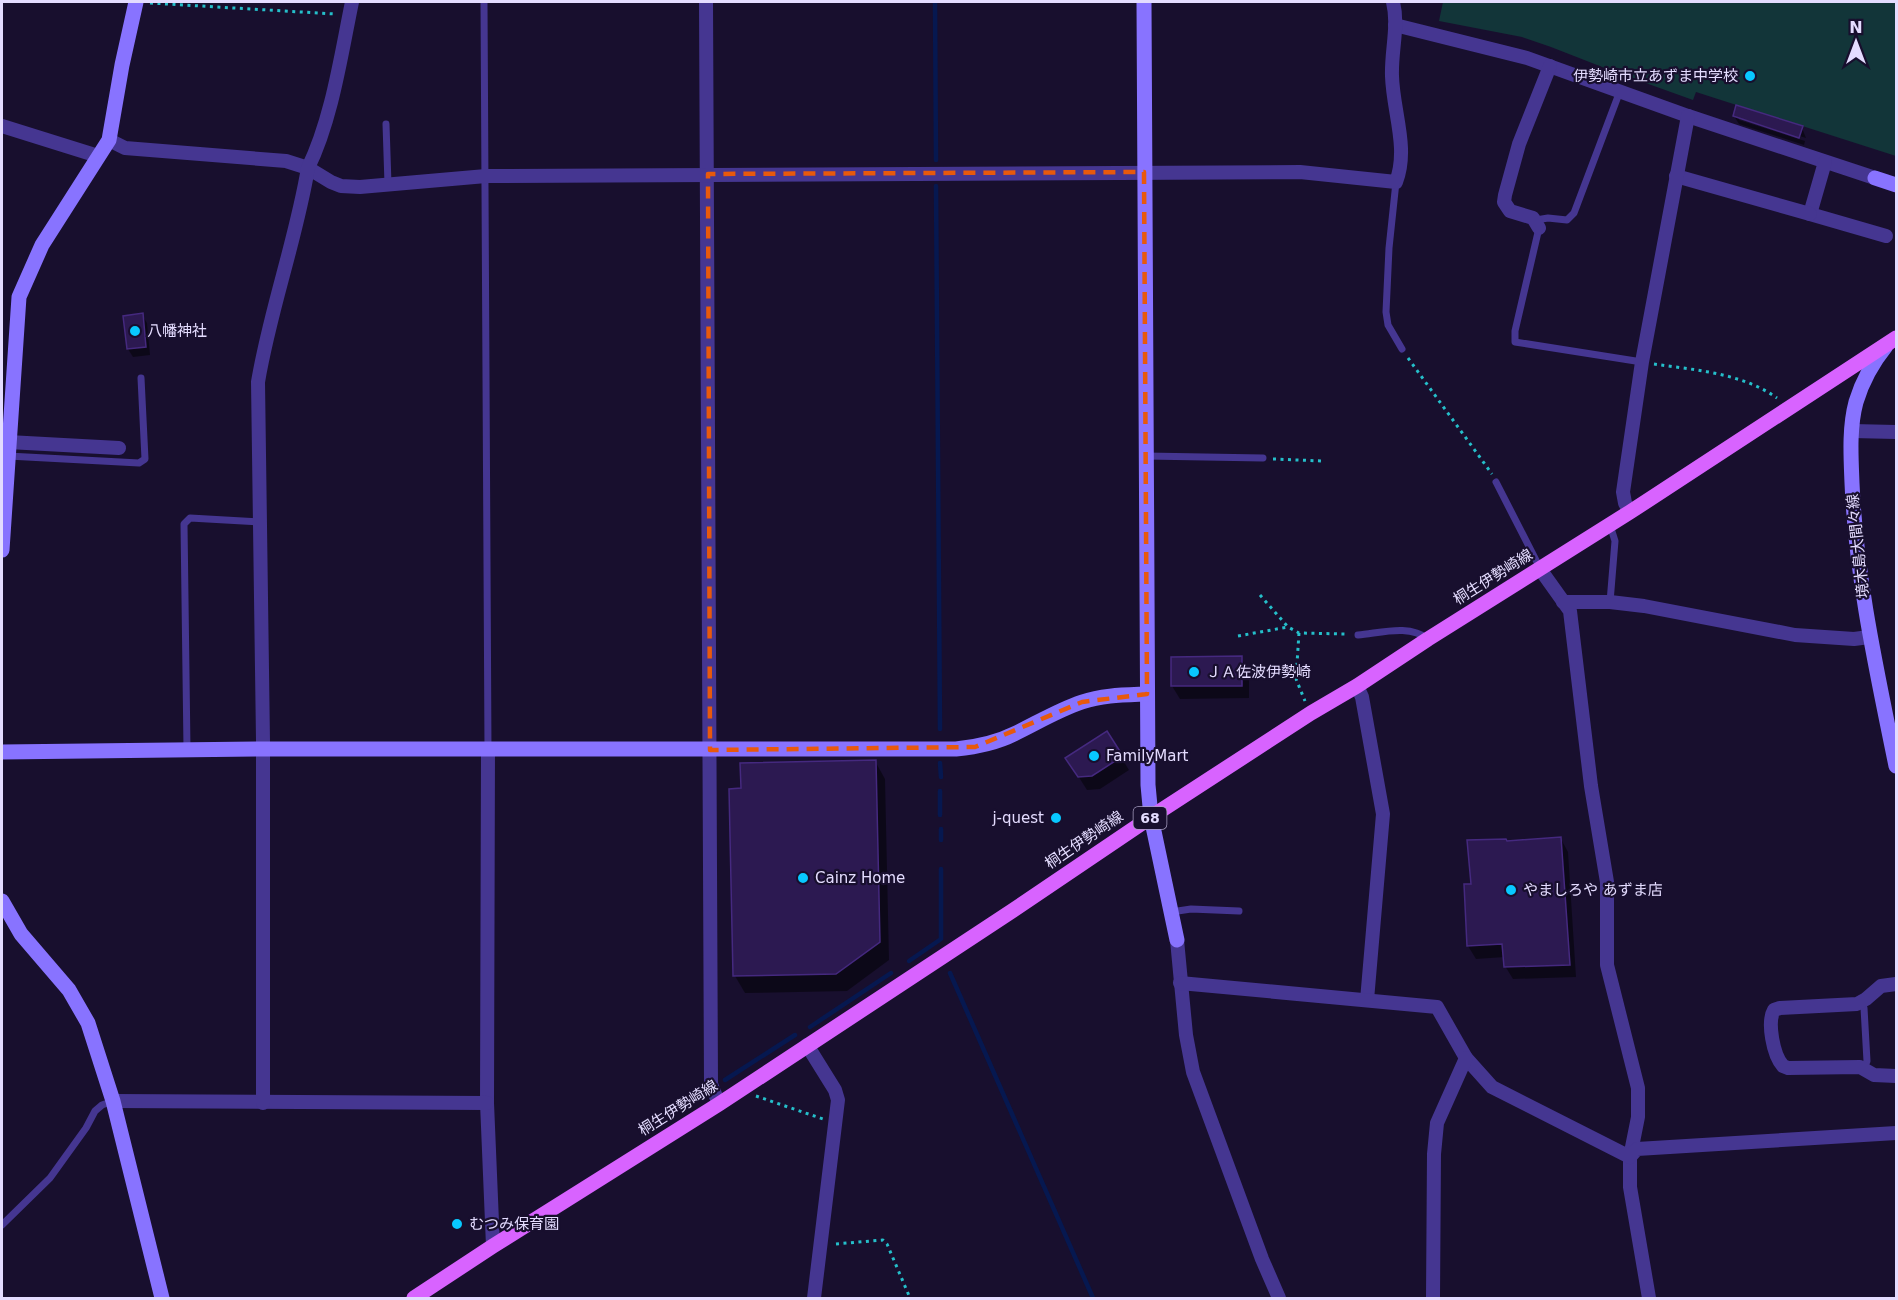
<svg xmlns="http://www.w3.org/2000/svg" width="1898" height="1300" font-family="'DejaVu Sans','Noto Sans JP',sans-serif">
	<rect width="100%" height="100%" fill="#180f2e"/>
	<!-- green -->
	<polygon fill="#123539" points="1443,2 1896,2 1896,156 1696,92 1693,100 1615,72 1551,47 1522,37 1439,21"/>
	<!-- shadow -->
	<g fill="#0007">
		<polygon points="1737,107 1802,128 1806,138 1739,117 1739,120 1805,141 1804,145 1739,124 1734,116"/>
		<polygon points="142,315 147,323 150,355 133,357 128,349"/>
		<polygon points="1241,658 1249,671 1249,698 1180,699 1172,686"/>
		<polygon points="1106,733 1129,770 1100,789 1087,790 1075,771"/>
		<polygon points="875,761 885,779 889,960 847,991 745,993 735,976"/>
		<polygon points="1561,839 1568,852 1576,977 1513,979 1505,966 1505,957 1476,959 1468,946 1473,886 1507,842"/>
	</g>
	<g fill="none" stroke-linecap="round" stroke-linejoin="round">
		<!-- stream -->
		<g stroke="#061850" stroke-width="4.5">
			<polyline points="935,2 936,160"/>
			<polyline points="936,186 940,729"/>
			<polyline points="940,763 941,777"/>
			<polyline points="940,791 940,815"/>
			<polyline points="941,829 941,840"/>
			<polyline points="909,961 941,939 941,869"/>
			<polyline points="950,973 1093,1298"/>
			<polyline points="810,1027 891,973"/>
			<polyline points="725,1080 795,1035"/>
		</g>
	</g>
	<!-- building -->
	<g fill="#2c1951" stroke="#45297f" stroke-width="1.5">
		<polygon points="1736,105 1803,126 1799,138 1733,116"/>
		<polygon points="143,313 146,347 127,349 123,316"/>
		<polygon points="1242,656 1242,686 1171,686 1171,657"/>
		<polygon points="1107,731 1123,756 1092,776 1078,777 1065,758"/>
		<polygon points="876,760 880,942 836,974 733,976 729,789 741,788 740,763"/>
		<polygon points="1561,837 1570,965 1504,967 1502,944 1467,946 1464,884 1471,884 1467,840 1506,839 1507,841"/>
	</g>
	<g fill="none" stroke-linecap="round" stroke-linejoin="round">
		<!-- path -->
		<g stroke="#25bfca" stroke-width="3" stroke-dasharray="3 4.5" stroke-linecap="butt">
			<polyline points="150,3 335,14"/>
			<polyline points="1408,358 1492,474"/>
			<path d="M1654,364C1695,370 1742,373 1777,398"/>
			<polyline points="1273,459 1322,461"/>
			<polyline points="1260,595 1288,627 1299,633 1347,634"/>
			<polyline points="1299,633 1296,679 1305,701"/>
			<polyline points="1238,636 1288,627"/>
			<polyline points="756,1096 823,1119"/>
			<polyline points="836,1244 883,1240 887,1244 910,1298"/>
		</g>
		<!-- lane -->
		<g stroke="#453691" stroke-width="7">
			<polyline points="484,2 488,749"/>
			<polyline points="386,124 388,184"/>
			<polyline points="1396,182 1389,248 1386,312 1388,325 1402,349"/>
			<polyline points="1536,220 1548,218 1567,220 1574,213 1620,91"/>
			<polyline points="1539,228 1515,331 1515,342 1642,362"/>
			<polyline points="8,456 139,463 145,459 141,378"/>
			<polyline points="1146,456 1263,458"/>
			<polyline points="1496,482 1540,568"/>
			<polyline points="1610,525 1615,541 1610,602"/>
			<path d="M1358,635C1381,633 1409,624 1428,639"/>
			<polyline points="187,749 184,524 190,518 260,522"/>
			<polyline points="1171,912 1191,909 1239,911"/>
			<polyline points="1862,1003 1864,1008 1867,1061 1864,1068"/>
			<polyline points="2,1225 50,1178 86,1128 95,1111 102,1105 113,1101"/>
		</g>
		<!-- street -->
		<g stroke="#453691" stroke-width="14">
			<polyline points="706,2 711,1084 719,1104"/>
			<polyline points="1395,25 1527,58 1688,116 1875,178"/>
			<polyline points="2,126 98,156"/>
			<path d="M109,140L125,148L286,161L308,168L331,182L341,186L360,187L486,176L1300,172L1396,182C1409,148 1393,112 1392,76C1391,51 1399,26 1393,2"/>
			<polyline points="1825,162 1810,214 1886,236"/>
			<polyline points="1676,176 1810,214"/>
			<polyline points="1539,228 1533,218 1510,211 1504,202 1505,195 1519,144 1550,66"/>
			<polyline points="1852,431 1896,432"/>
			<polyline points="8,442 119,448"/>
			<polyline points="1630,512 1625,503 1623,492 1642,362 1688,116"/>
			<polyline points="1540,569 1570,611 1591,786 1607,882 1607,965 1638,1088 1638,1117 1630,1157 1630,1187 1649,1298"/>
			<polyline points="1563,602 1610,602 1644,606 1795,635 1854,639 1869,637"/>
			<polyline points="1357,686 1362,697 1383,814 1367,1000"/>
			<polyline points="488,749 487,1103 493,1246"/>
			<polyline points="1177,940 1186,1035 1193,1072 1262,1259 1279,1298"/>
			<polyline points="1180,983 1437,1007 1466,1058 1492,1087 1630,1157 1637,1149 1896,1133"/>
			<path d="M1896,984L1881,986L1866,999L1857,1004L1780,1008L1774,1010C1767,1022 1773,1055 1783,1066L1788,1068L1860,1067L1874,1075L1896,1076"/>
			<polyline points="807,1045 835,1090 838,1100 814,1298"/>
			<polyline points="113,1101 487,1103"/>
			<path d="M263,1103V741L258,382C270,310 296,240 308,168C332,119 341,55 352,2"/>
			<polyline points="1433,1298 1434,1154 1437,1123 1466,1058"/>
		</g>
		<!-- secondary -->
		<g stroke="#8873ff" stroke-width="15">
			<polyline points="1144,2 1148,785 1151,817 1177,940"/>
			<polyline points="1875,178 1896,185"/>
			<path d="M1886,346C1873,362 1862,382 1856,402C1849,428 1851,457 1852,483C1856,579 1877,672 1896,766"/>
			<polyline points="2,550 19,297 42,245 109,140 122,65 136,2"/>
			<path d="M2,752L263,749H956C976,747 996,743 1014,734C1037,723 1058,710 1082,702C1103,695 1124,695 1147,694"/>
			<polyline points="2,901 21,934 69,990 88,1023 113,1101 162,1298"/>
		</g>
		<!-- primary -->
		<polyline stroke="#d863ff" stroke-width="15" points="414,1298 493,1246 719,1104 1012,911 1151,817 1311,713 1357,686 1428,639 1630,512 1896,338"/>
	</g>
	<!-- marked area -->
	<path fill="none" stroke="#e8590c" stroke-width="4.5" stroke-dasharray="12 8" stroke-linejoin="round" d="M1144,172L1147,694L1082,702L975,747L710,750L708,174Z"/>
	<!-- markers -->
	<g fill="#08c8ff" stroke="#180f2e" stroke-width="2">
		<circle cx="1750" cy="76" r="6"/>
		<circle cx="135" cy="331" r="6"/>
		<circle cx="1194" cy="672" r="6"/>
		<circle cx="1094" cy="756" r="6"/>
		<circle cx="1056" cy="818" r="6"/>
		<circle cx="803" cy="878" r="6"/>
		<circle cx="1511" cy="890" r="6"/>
		<circle cx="457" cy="1224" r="6"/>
	</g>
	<g text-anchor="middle" stroke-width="4.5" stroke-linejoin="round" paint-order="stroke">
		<!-- shield labels -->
		<rect fill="#180f2e" stroke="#a79ec0" stroke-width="1.5" x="1133.5" y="807" width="33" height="22" rx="4.5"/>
		<g font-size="14" font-weight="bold" fill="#e4dcff">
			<text x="1150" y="823">68</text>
		</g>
		<!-- poi labels -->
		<g font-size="15" fill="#e4dcff" stroke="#180f2e" text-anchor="start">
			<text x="1738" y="81" text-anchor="end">伊勢崎市立あずま中学校</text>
			<text x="147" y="336">八幡神社</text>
			<text x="1206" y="677">ＪＡ佐波伊勢崎</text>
			<text x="1106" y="761">FamilyMart</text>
			<text x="1044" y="823" text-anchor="end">j-quest</text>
			<text x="815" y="883">Cainz Home</text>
			<text x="1523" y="895">やましろや あずま店</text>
			<text x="469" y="1229">むつみ保育園</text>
		</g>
		<!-- street labels -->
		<g font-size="15" fill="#e4dcff" stroke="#180f2e">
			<text transform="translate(1858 546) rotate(-96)" y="5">境木島大間々線</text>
			<text transform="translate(1493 577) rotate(-32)" y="5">桐生伊勢崎線</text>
			<text transform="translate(1084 840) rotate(-34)" y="5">桐生伊勢崎線</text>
			<text transform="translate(678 1108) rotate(-32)" y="5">桐生伊勢崎線</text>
		</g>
	</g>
	<!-- border -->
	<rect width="1898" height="1300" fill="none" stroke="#e4dcff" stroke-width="6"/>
	<!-- north arrow -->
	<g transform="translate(1856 42)" stroke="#180f2e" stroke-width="4.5" paint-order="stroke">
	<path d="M0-4.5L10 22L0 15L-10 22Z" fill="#e4dcff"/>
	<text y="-9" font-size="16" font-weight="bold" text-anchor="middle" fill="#e4dcff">N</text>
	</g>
</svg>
